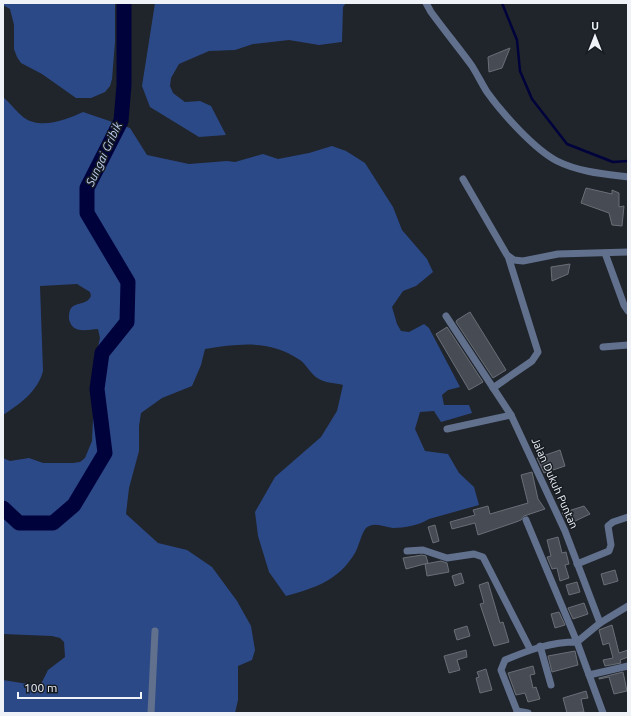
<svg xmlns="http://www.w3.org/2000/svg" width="631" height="716" font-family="Ubuntu,sans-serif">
	<rect width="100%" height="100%" fill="#20242b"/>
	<!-- forest -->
	<g fill="#2c4987">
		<polygon points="3,3 115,3 115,42 112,79 110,86 105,92 91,98 76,98 42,74 21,63 17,57 14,49 14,25 10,9 3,5"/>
		<polygon points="155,3 346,3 343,7 342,42 319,45 289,40 253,44 235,50 209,51 179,64 171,78 170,86 173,93 185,102 200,101 211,106 226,135 199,137 150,107 142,86"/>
		<path d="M3,97C10,103 16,111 23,117C40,130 66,120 83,112L130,128L147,155L189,164L227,161L235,162L263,154L278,159L309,153L332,146L346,151L365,163L393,207L402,230L427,259L433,272L416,286L403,291L392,307L397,324L401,331L409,332L424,324L429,328L460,387L448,390L442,395L444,405H469L472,413L441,422L434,411L420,412L415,429L425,451L448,454L459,473L474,487L479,505L429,519C420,525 404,528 393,528C385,527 374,521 366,528C361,534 359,546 355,553C338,581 315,588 286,596L269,572L258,536L255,512L275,477L321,437L337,411L343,385C336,383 325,383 319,379C311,375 307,365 300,360C268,339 239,344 205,349L201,365L192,386L162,398L141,413L139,426V451L129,488L126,514L158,543L187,550L212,567L237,601L251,626L255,650L252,660L238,666V700L235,713H3V680L34,685L41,684L48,670L65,657L64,642L60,638L52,636L3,634V458L10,461L29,458L43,463H73L80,462L85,458L92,441L96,356L100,338L98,329C86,330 72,334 69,319C69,315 69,310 72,307C78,302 87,305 91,296L90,292L77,284L40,286L43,371C38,391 20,404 3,415Z"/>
	</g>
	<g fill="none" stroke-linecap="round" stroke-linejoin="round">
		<!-- stream -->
		<polyline stroke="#00023c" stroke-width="2.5" points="502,3 517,40 520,71 532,99 567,144 613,162 628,161"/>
		<!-- river -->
		<polyline stroke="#00023c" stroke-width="15" points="3,508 19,523 53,523 74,505 105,453 97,389 102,353 127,322 128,282 87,213 87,188 121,121 124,85 124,3"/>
	</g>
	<!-- building -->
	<g fill="#474c54" stroke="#6a6e77">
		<polygon points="510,48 502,68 489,72 488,57"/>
		<polygon points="586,188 612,194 612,190 619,193 619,207 624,206 622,226 612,225 609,213 581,203"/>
		<polygon points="570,264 568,274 552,281 551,267"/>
		<polygon points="470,312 506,370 493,378 456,322 457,320"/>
		<polygon points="447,327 483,382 469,390 436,334"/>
		<polygon points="560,450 565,466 544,473 537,458"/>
		<polygon points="532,472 538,499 545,509 524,516 521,520 516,522 478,535 475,523 452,529 450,522 475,515 473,510 488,506 490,514 528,503 521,475"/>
		<polygon points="584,506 590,514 571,523 562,513"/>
		<polygon points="435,525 439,541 433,543 428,527"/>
		<polygon points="558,537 562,553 566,552 569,564 565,565 569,578 560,581 557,568 552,569 547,557 551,556 547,540"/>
		<polygon points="422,555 426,556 428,563 406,569 403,558"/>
		<polygon points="441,561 447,563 449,572 427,576 425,564"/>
		<polygon points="615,570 618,581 604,585 601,574"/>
		<polygon points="461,573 464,583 455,586 452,576"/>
		<polygon points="488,582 500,623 503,622 509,642 494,646 480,604 484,603 479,585"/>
		<polygon points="577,582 580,592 569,595 566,585"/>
		<polygon points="584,603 588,614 573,619 568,608"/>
		<polygon points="559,612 565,625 555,628 551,614"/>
		<polygon points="612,625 619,653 628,650 628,657 620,660 621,663 605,666 603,660 613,658 609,643 603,645 599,630"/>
		<polygon points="467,626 470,636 457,640 454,630"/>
		<polygon points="466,650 467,657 457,660 460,670 449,673 444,656"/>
		<polygon points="575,651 578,665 552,672 548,656"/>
		<polygon points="533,666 535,674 530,675 533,688 536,687 540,699 528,702 525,693 516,695 508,673"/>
		<polygon points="486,669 492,690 480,693 476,678 479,677 477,672"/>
		<polygon points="623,672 627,691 614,694 609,677 599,679 599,678"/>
		<polygon points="586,691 588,698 581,699 584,712 567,713 563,698"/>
	</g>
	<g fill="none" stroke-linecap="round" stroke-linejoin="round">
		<!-- minor -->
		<g stroke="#61708d" stroke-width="7">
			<path d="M426,3L431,12C444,30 459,48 472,66C477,74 482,84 487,92C502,113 534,149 557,161C579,172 604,174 628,177"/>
			<polyline points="463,179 507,255 514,260 523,261 558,254 628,252"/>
			<polyline points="605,253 624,305 628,311"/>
			<polyline points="446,316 511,415"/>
			<polyline points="603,347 628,345"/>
			<polyline points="493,388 532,361 538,352 508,256"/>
			<polyline points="447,429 511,415 565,531 600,623"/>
			<polyline points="526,520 577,642 600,623 628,606"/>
			<polyline points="407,551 423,550 447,558 474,554 483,557 530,649"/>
			<polyline points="577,564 609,551 611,545 608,526 613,522 628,517"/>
			<polyline points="540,646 551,685"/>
			<polyline points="589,675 628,666"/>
			<path d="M517,711L501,670L505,660C529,650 550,642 577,642L603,713"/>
			<polyline points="517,711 528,713"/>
			<polyline points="151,713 155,631"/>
		</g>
	</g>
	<g text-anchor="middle" stroke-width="3" stroke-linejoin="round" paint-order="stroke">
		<!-- street labels -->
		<g font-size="11" fill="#eff2f7" stroke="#171b22">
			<text transform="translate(555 483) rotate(66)" y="4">Jalan Dukuh Puntan</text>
		</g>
		<!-- water labels -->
		<g font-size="12" font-style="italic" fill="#bdd0f5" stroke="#171b22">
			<text transform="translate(104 154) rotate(-65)" y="4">Sungai Gribik</text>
		</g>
	</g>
	<!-- border -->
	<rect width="631" height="716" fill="none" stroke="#eff2f7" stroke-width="8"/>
	<!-- north arrow -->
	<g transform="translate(595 36)" stroke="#171b22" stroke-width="3" paint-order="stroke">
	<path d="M0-3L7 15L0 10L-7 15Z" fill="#eff2f7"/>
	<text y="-6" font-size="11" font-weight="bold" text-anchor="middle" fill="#eff2f7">U</text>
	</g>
	<!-- scale -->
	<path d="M18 692v6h123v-6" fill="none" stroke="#eff2f7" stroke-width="2"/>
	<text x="24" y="692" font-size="12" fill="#eff2f7" stroke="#171b22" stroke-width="3" paint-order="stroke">100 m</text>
</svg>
